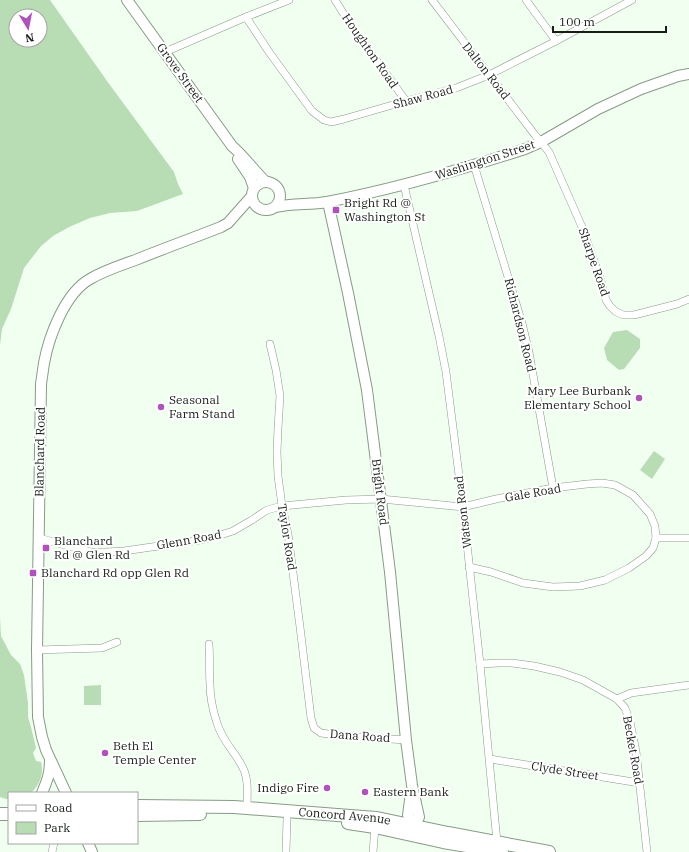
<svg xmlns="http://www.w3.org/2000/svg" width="689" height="852" font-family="'IBM Plex Serif',serif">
	<rect width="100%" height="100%" fill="#f1fff0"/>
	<!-- green -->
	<g fill="#b8ddb5" fill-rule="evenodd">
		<path d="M0,0H50L107,81L174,172L178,184L183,194L137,211L110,213L90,218L69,227L53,236L41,246L24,268L11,309L2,329L0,345ZM16,16H40V40H16Z"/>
		<polygon points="627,330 640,339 640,348 624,369 619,370 607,360 604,348 613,332"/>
		<polygon points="654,451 665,459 652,479 640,470"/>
		<path d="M0,617L1,636L11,655L20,664L24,675L28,703V717L31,727L36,748L33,753L36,761L41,762C44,774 40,784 31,793H9V799H6L0,797Z"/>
		<polygon points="101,685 101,705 84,705 84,686"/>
	</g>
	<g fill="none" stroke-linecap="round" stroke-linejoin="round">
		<!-- street casing -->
		<g stroke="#869c85" stroke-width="8">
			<g id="street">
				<polyline points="335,0 350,24 406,101"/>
				<polyline points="432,0 535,135 549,152 582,227 601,281 606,300 610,306 615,311 623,315 634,315 677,304 689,299"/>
				<polyline points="526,0 556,41"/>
				<polyline points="246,17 269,52 312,111 324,120 331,122 344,119 406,101 456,88 489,75 556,41 632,0"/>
				<polyline points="165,52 246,17 289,0"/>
				<polyline points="474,165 522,323 529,352 553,488"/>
				<polyline points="404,185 439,336 446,372 463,507 480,664 497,842"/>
				<polyline points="270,344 276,370 280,396 278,428 277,452 278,476 282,506 288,534 300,627 311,718 314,728 321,733 343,736 406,740"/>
				<polyline points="39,538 91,552 106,552 124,551 200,540 217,536 233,531 252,520 267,510 282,506 346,500 381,499 463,507 496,499 553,488 587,484 602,483 615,485 633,495 650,514 655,526 656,538"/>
				<polyline points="469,567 491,572 523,583 553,587 580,586 605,580 629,568 646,556 653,548 656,538 689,538"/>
				<path d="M209,644C210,657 209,671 210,684C210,697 213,711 217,723C222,741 236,753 243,768C249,780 247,795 247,808"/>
				<polyline points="37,650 102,648 117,642"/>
				<polyline points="480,664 499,663 512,663 534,666 560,672 583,680 617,699 625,708 630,722 636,751 647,852"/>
				<polyline points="617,699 631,693 689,685"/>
				<polyline points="490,759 640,783"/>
				<polyline points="52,852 54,843"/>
				<polyline points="286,852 287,819"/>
				<polyline points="373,852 375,827"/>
			</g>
		</g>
		<!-- secondary casing -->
		<g stroke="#869c85" stroke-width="12">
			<g id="secondary">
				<path d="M127,0L232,146C245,157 254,171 266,182"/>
				<polyline points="238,159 250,177 254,188"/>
				<circle cx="266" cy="196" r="14"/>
				<polyline points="328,202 348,293 367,390 390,572 406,740 412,785 419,817 414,826"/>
				<path d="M276,207C293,203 310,205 327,202C395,189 460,170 525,149L541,142L598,109L641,89L678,76L689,74"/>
				<path d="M42,793C47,781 50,774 50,761"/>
				<path d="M66,793L46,750L42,737L38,717L37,650L41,384C42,377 43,370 44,363C49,336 65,293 90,279C105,270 122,265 138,259C165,248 193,238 221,227L228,223L251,197"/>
				<polyline points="411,793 408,815 414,826"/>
				<polyline points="88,843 92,852"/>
			</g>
		</g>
		<!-- primary casing -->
		<g stroke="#869c85" stroke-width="14">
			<g id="primary">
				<path id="s1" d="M137,806L234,807L363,817L377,818L448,833L549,852"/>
				<polyline points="0,814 9,814"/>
				<polyline points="137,815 200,814"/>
				<polyline points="348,823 375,827 443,842 502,852"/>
			</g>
		</g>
		<!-- street -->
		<use href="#street" stroke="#fff" stroke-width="7"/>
		<!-- secondary -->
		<use href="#secondary" stroke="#fff" stroke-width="10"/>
		<!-- primary -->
		<use href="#primary" stroke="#fff" stroke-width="12"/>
	</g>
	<!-- markers -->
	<g fill="#b052bb" stroke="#fff" stroke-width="1.5">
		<rect x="332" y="206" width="8" height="8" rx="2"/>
		<circle cx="639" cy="398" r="4"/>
		<circle cx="161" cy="407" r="4"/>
		<rect x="42" y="544" width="8" height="8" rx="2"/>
		<rect x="29" y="569" width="8" height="8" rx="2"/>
		<circle cx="105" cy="753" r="4"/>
		<circle cx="327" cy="788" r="4"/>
		<circle cx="365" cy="792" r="4"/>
	</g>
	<g text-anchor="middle" stroke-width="4" stroke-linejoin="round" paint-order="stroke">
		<!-- street labels -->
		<g font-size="12" fill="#161e16" stroke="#fff">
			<text transform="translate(370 51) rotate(55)" y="4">Houghton Road</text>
			<text transform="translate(486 71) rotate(52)" y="4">Dalton Road</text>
			<text transform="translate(180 73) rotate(54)" y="4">Grove Street</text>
			<text transform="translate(423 97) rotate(-15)" y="4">Shaw Road</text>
			<text transform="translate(485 160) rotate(-18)" y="4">Washington Street</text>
			<text transform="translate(594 262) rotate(71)" y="4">Sharpe Road</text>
			<text transform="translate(520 325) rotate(76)" y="4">Richardson Road</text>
			<text transform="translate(40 452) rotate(-89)" y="4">Blanchard Road</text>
			<text transform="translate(380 492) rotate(83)" y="4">Bright Road</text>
			<text transform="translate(533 493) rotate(-10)" y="4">Gale Road</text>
			<text transform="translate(463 512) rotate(-97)" y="4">Watson Road</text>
			<text transform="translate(287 537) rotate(81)" y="4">Taylor Road</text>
			<text transform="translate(189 540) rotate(-10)" y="4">Glenn Road</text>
			<text transform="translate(360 736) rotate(4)" y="4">Dana Road</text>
			<text transform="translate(633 750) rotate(80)" y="4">Becket Road</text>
			<text transform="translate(565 771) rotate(9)" y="4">Clyde Street</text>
			<text dy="4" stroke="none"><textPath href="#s1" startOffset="208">Concord Avenue</textPath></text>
		</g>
		<!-- poi labels -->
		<g font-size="12" fill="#161e16" stroke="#fff" text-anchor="start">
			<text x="344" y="207">Bright Rd @<tspan x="344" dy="14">Washington St</tspan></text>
			<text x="631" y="395" text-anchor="end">Mary Lee Burbank<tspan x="631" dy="14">Elementary School</tspan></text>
			<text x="169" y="404">Seasonal<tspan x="169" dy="14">Farm Stand</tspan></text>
			<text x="54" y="545">Blanchard<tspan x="54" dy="14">Rd @ Glen Rd</tspan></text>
			<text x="41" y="577">Blanchard Rd opp Glen Rd</text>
			<text x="113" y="750">Beth El<tspan x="113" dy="14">Temple Center</tspan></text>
			<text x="319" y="792" text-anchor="end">Indigo Fire</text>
			<text x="373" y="796">Eastern Bank</text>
		</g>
	</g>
	<!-- legend -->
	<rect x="8" y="792" width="130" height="52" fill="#ffffff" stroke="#a2a5a2"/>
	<rect x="16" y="805" width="20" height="6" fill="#ffffff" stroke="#a2a5a2"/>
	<text x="44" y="812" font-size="12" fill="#161e16">Road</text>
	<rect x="16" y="822" width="20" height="12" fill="#b8ddb5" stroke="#a2a5a2"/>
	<text x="44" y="832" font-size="12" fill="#161e16">Park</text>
	<!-- north arrow -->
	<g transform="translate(28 28) rotate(170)"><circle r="19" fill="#ffffff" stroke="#a2a5a2"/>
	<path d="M0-3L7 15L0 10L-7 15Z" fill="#b052bb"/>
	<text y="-6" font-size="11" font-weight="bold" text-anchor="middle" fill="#161e16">N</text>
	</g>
	<!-- scale -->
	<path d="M553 26v6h113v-6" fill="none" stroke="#161e16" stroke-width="2"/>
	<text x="559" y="26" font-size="12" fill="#161e16" stroke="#ffffff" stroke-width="3" paint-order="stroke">100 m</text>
</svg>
